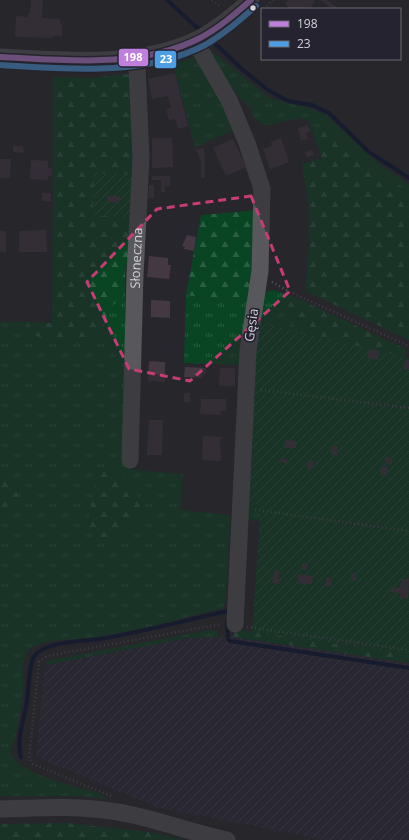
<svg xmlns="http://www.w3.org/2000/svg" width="409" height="840" font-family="'Open Sans',sans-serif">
	<defs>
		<pattern id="industrial-furrows" width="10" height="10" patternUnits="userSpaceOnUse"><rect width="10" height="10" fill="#2d2b3b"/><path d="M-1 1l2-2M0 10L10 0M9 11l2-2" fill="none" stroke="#4b4957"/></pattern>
		<pattern id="grass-tufts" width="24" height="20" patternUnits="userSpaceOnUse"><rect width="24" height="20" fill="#094522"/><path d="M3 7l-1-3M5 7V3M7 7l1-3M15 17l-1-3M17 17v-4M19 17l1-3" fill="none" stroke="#2c5f42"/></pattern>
		<pattern id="forest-firs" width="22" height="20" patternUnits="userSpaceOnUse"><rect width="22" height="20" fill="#094522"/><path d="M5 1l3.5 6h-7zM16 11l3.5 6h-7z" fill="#2c5f42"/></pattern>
		<pattern id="garden-furrows" width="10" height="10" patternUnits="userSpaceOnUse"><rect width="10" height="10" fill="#094522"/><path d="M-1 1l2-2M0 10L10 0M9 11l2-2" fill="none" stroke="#2c5f42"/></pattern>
	</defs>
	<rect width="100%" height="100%" fill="#27262c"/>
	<!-- industrial -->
	<polygon fill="url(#industrial-furrows)" points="233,637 409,663 409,840 325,840 157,807 36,757 45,665 188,638"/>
	<!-- grass -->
	<g fill="url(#grass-tufts)" fill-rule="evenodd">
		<path d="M212,51L269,98L312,109L326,115L380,165L409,184V190C377,174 353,148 329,123V127L314,136L309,121C293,112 276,130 259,123L253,116L250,107L237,95L214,59Z"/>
		<polygon points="198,56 235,130 195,147 173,64"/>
		<polygon points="273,290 289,295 301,300 292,302 286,315 293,322 296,332 256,322 264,293"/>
		<path d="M125,295V458L128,466L134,470L183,474L180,510L230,515L226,600L223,608L217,610C176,619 128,634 86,638C72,640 36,639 28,651C20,664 24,679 23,693C21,713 17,734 10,752C20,776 79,787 102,794L105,799L82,796H0V517L18,499C18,485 16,474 0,472V322H27C32,342 51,337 66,337C75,336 83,338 91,337L112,306ZM110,468C125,474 133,487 140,501L133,524L127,527L122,533L88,524L96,481L99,473Z"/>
		<polygon points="186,295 247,303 243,365 184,363"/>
		<polygon points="246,503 261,505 260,521 245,520"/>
		<polygon points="210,630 217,631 219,637 188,638 45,665 47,661 51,660"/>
	</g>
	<!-- forest -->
	<g fill="url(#forest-firs)">
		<polygon points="127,74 132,76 138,158 129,218 133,227 125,274 125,295 112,306 101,329 91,337 42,338 34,335 29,328 27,322 52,323 54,77 90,78"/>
		<path d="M328,122C353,148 376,175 409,190V340L305,291L309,248V206L302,164L322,158L314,136L329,127Z"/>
		<polygon points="259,210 255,270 247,303 186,295 201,215"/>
		<path d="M301,300L406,349L407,354L404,357L296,332C294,322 279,312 287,303Z"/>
		<path d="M110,468C128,474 144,497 140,516C136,520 122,535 118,537C111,541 95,541 90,532C85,523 95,482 99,473Z"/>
		<path d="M0,472C7,473 11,476 16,481C18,484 18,486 19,490C20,505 6,507 0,517Z"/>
		<polygon points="240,629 252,632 409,654 409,663 233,637 234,631"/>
		<polygon points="66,823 149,832 182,840 0,840 0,824"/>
	</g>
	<!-- garden -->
	<g fill="url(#garden-furrows)">
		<polygon points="94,173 133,175 130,218 92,215"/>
		<polygon points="256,322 409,358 409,654 252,632 261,505 246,503"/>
	</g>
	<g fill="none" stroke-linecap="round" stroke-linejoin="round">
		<!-- stream -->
		<g stroke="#041032" stroke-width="4">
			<polyline points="167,0 203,33"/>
			<polyline points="208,37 243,70 268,90 288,101 312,105 329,113 369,152 409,178"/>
			<polyline points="227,622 228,639 230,641 409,668"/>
			<path d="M21,757C16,742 23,723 26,707C29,694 28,661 36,654C49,641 82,642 100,639C143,632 186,620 228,611"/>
		</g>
	</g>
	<!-- building -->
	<g fill="#443842">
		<polygon points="31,0 43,0 42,18 60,19 60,24 62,24 62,36 53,36 53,38 15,37 16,16 28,17 28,14 30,14"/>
		<polygon points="288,0 315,0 310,9 291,9 285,4"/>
		<polygon points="320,0 327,0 339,9 332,9"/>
		<polygon points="175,73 188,126 178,129 175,119 169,120 166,109 171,108 168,96 152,99 148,79"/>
		<polygon points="308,125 310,132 306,133 308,139 301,140 298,128"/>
		<polygon points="152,138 172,138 173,167 152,168"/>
		<polygon points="281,138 289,162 270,169 263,149 272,146 271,142"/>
		<polygon points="233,139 246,167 226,176 213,148"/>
		<polygon points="13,146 23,146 24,153 13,152"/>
		<polygon points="204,148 205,178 201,178 201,160 196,150"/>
		<polygon points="312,150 314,155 307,157 305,152"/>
		<polygon points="0,159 11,159 10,178 0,178"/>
		<polygon points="31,160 48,161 48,168 52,169 52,176 48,176 48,180 30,179"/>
		<polygon points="152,176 170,176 170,186 165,186 165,192 161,192 161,180 152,180"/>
		<polygon points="149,185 154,185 154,198 148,198"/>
		<rect x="42" y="193" width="9" height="8"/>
		<polygon points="107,196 120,196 120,203 107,202"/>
		<polygon points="46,230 47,252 19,252 19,231"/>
		<rect x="0" y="231" width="6" height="21"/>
		<polygon points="187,235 196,237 194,251 184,249 185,247 182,246"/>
		<polygon points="149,256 168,258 168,265 171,265 169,279 147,277"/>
		<polygon points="151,300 170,301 170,318 151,317"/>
		<polygon points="369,349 379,351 378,360 367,358"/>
		<polygon points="405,360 409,360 409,370 403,369"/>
		<polygon points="149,361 165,362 165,382 148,381"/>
		<polygon points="185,367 206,368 206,374 203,374 203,378 184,377"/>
		<polygon points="220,368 235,368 235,386 219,386"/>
		<rect x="184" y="393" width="6" height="9"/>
		<polygon points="201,399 226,399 226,411 221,411 221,415 200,414"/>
		<polygon points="149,420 163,420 162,455 147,455"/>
		<polygon points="203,436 223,437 220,439 221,461 202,460"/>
		<polygon points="285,440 296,441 296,448 285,448"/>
		<polygon points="331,446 338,446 337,455 331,455"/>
		<polygon points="385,457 392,458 392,464 385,463"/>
		<polygon points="280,459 287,459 287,463 279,462"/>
		<polygon points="307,461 313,461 312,469 307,469"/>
		<polygon points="381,466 388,467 387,475 381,475"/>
		<polygon points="302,563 307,564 307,570 302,569"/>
		<polygon points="274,571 279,571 279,584 272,583"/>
		<rect x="351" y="573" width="5" height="8"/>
		<polygon points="298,574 313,576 312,584 297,583"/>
		<polygon points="326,578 332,578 331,586 326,586"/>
		<polygon points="401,579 409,579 408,599 400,598 400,593 391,592 391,587 400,588"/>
	</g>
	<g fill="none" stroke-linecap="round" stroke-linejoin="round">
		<!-- path -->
		<g stroke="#57565b" stroke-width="2.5" stroke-dasharray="1 3" stroke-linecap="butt">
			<polyline points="212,0 221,7"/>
			<polyline points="264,9 273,0"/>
			<polyline points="272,282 290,292 409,346"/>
			<polyline points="261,390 409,408"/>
			<polyline points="255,510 409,531"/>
			<polyline points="247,627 409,650"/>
			<polyline points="111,796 33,764 29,758 39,662 47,656 221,624"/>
		</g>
		<!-- minor -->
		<g stroke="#58585c" stroke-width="17">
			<polyline points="195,41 229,100 247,143 262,189 260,271 248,351 235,624"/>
			<path d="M0,57C64,60 134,68 194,41C214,32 234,15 251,0"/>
			<path id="s1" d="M130,460L135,275L141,158L137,67L134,57"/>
			<path d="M0,809C45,807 89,805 133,815C165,822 196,834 227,840"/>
		</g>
		<!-- bus-1 casing -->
		<g stroke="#25232f" stroke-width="9">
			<path id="bus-1" d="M0,57C65,60 139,69 200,38C219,28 235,14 251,0"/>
		</g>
		<!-- bus-2 casing -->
		<g stroke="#25232f" stroke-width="9">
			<path id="bus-2" d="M0,65C67,69 143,77 205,45C224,34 240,20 256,6"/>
		</g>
		<!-- bus-1 -->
		<use href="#bus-1" stroke="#c07fdc" stroke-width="6"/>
		<!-- bus-2 -->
		<use href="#bus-2" stroke="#4d9ee5" stroke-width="6"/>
	</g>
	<!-- marked area -->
	<path d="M0 0H409V840H0ZM251,196L290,291L190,381L129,369L87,282L157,209Z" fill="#27262c" fill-opacity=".55" fill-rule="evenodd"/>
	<path fill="none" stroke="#c53d74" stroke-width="3" stroke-dasharray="8 5" stroke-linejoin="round" d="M251,196L290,291L190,381L129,369L87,282L157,209Z"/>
	<!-- markers -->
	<circle fill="#d2d1d9" stroke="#25232f" stroke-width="1.5" cx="253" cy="8" r="3.5"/>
	<g text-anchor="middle" stroke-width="3.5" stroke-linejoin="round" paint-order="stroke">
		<!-- street labels -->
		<g font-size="13" fill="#d2d1d9" stroke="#25232f">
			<text dy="5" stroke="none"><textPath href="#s1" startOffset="202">Słoneczna</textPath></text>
			<text transform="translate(251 325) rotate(-82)" y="5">Gęsia</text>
		</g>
	</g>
	<g stroke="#25232f" stroke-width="1.5">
		<rect x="118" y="48" width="31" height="19" rx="4" fill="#c07fdc"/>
		<rect x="154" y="50" width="23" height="19" rx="4" fill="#4d9ee5"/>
	</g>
	<g font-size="11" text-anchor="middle" font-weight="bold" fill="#fff">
		<text x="133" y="61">198</text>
		<text x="166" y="63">23</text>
	</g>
	<!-- legend -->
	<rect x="261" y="8" width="140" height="52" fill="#25232f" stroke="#6a6973"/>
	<rect x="269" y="21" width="20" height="6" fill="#c07fdc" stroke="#6a6973"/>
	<text x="297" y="28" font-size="12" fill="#d2d1d9">198</text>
	<rect x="269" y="41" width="20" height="6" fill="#4d9ee5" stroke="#6a6973"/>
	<text x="297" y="48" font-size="12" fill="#d2d1d9">23</text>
</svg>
